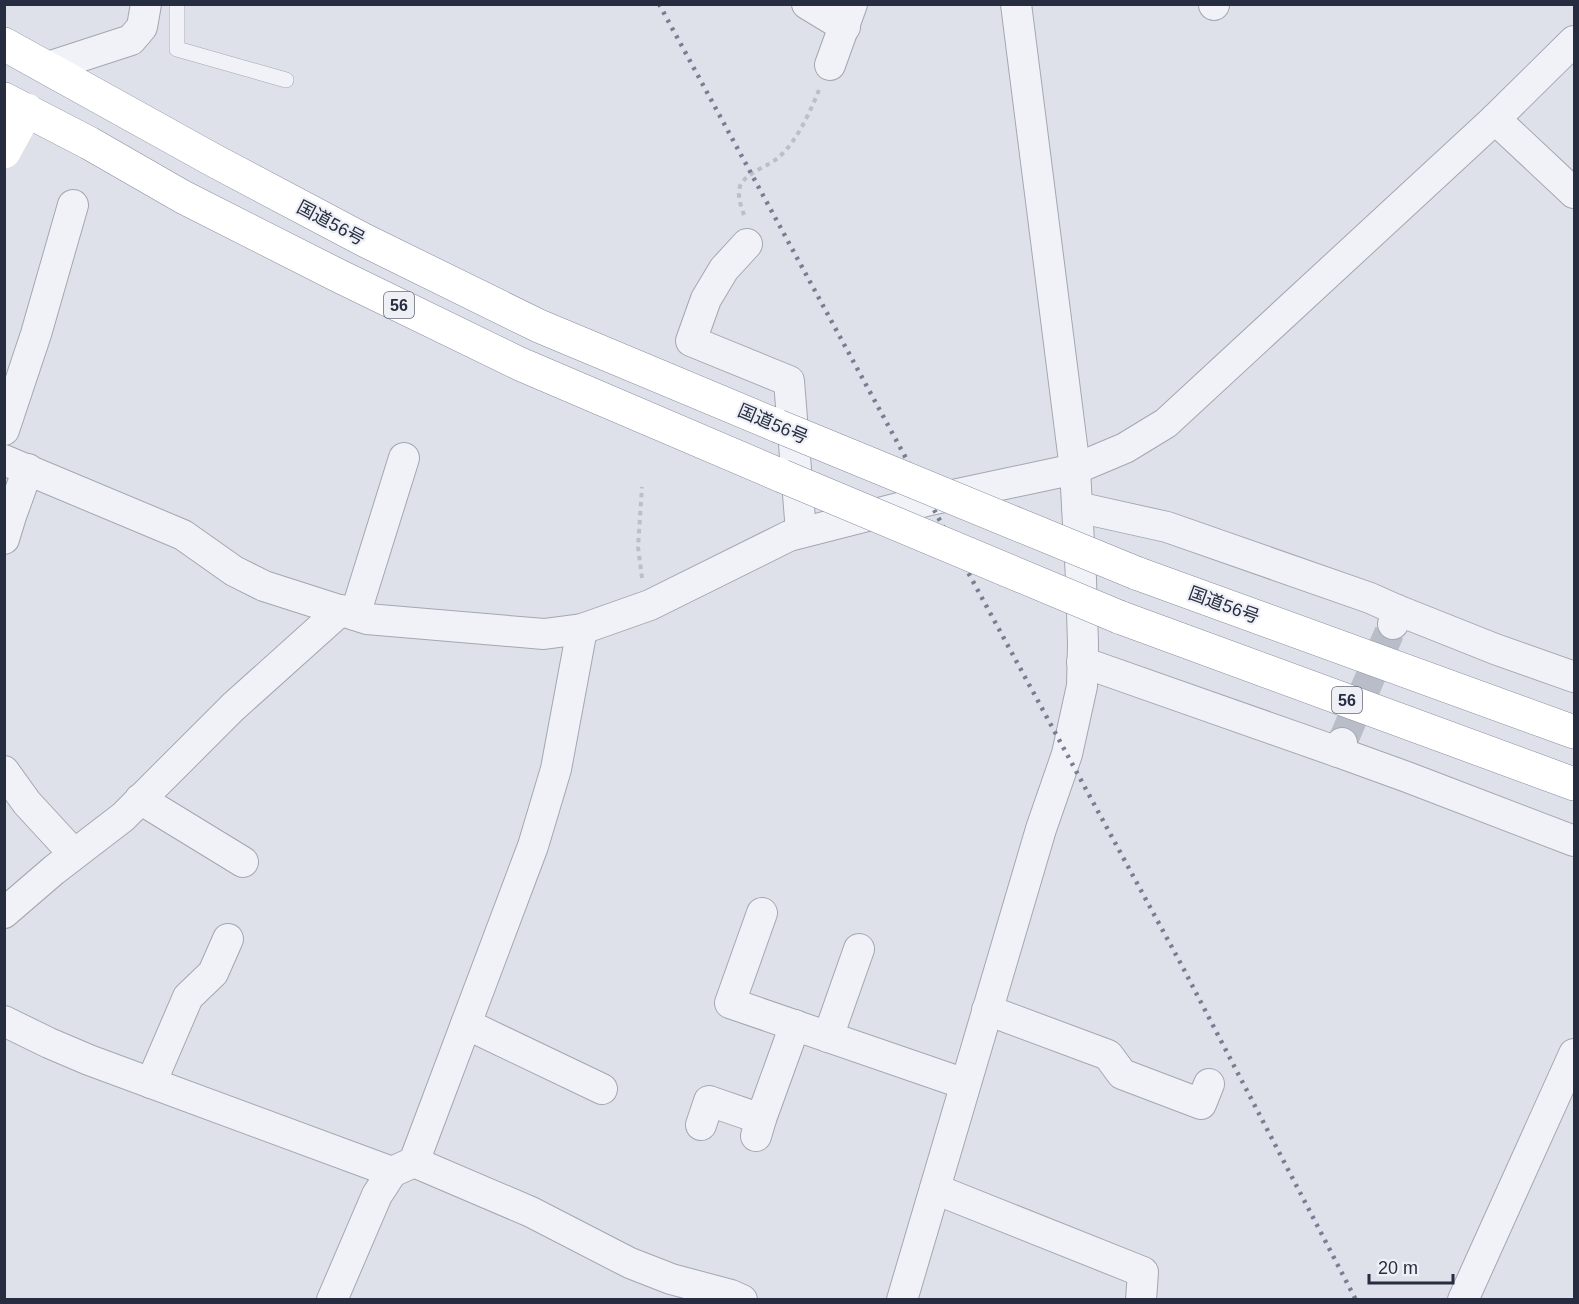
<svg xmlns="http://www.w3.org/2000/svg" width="1579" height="1304" font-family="Helvetica,'Noto Sans JP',sans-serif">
	<rect width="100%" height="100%" fill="#dee1e9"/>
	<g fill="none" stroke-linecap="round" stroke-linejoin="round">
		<!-- street-tunnel -->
		<polyline stroke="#b9bdc7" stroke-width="30" stroke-dasharray="30 15" stroke-linecap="butt" points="1342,743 1393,624"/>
		<!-- lane casing -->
		<g stroke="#a3a7b3" stroke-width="16">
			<polyline id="lane" points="177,4 177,49 286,80"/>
		</g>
		<!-- street casing -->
		<g stroke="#a3a7b3" stroke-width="32">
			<g id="street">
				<polyline points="807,4 845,27"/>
				<polyline points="1214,4 1214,5"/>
				<polyline points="830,65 852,4"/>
				<polyline points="48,67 131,40 142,27 146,4"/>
				<polyline points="1495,119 1574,193"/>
				<polyline points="747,244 724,269 706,299 691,341 789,381 801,532"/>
				<polyline points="4,430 36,334 73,205"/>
				<polyline points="4,460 183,535 234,571 264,586 367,619 544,634 582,629 650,605 789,536 930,500 1075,469 1125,448 1166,423 1495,119 1574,41"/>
				<polyline points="1077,507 1167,527 1370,598 1397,610"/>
				<polyline points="4,539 11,516 28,469"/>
				<polyline points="355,615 404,458"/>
				<polyline points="1393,624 1397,610 1495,649 1574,677"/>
				<polyline points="1082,662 1338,752"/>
				<polyline points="1342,743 1338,752 1407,777 1574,841"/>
				<polyline points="4,771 27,803 74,854"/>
				<polyline points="140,799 243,862"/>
				<polyline points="4,913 54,870 123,817 233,707 341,610"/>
				<polyline points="762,913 730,1003 965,1084"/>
				<polyline points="987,1010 1108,1055 1122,1074 1201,1104 1209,1084"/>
				<polyline points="4,1021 49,1043 89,1060 392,1172"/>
				<polyline points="466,1024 602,1089"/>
				<polyline points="828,1037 859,949"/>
				<polyline points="151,1083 188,997 213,973 228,939"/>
				<polyline points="701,1125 709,1101 761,1119"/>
				<polyline points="756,1136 761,1119 795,1025"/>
				<polyline points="414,1162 531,1212 630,1263 671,1279 731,1295 742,1300"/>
				<polyline points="935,1189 1143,1272 1141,1300"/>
				<polyline points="332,1300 377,1195 392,1172 414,1162 533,846 556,769 582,629"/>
				<polyline points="902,1300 1041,829 1067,754 1082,686 1083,644 1081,579 1075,469 1016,4"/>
				<polyline points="1463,1300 1574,1054"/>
			</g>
		</g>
		<!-- highway casing -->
		<g stroke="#858ca0" stroke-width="34">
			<g id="highway">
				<polyline points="4,44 213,160 364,240 539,326 778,426"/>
				<polyline points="4,99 89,143 183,197 339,276 520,364 782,476"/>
				<polyline points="1136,573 1574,732"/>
				<polyline points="1119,617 1574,784"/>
			</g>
		</g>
		<!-- path -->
		<g stroke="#bcbfc8" stroke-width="4" stroke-dasharray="4.5 4.5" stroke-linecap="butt">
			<path d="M744,215C741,206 736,194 741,184C748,172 769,166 779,157C797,141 810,112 819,90"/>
			<polyline points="642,578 638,547 642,487"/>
		</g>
		<!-- lane -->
		<use href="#lane" stroke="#f1f2f7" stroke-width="15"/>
		<!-- street -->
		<use href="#street" stroke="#f1f2f7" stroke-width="30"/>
		<!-- secondary -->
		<polyline stroke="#fff" stroke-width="33" points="4,152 27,110"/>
		<!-- highway -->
		<use href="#highway" stroke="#fff" stroke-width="33"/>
		<!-- rail -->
		<polyline stroke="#777e93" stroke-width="4.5" stroke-dasharray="3 6" stroke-linecap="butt" points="659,4 1181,964 1356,1300"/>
		<!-- highway-bridge casing -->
		<g stroke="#858ca0" stroke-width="34" stroke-linecap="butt">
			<g id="highway-bridge">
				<polyline points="778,426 1136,573"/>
				<polyline points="782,476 1119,617"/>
			</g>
		</g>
		<!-- highway-bridge -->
		<use href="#highway-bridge" stroke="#fff" stroke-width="33"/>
	</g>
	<g text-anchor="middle" stroke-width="4.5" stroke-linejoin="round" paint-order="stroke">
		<!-- shield labels -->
		<g fill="#eef0f6" stroke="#626877" stroke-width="1.5">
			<rect x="384" y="292" width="30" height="26" rx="4.5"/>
			<rect x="1332" y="687" width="30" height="26" rx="4.5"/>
		</g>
		<g font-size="16" font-weight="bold" fill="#262d41">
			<text x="399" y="311">56</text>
			<text x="1347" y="706">56</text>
		</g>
		<!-- street labels -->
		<g font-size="18" fill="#262d41" stroke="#eef0f6">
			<text transform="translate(331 223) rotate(28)" y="6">国道56号</text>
			<text transform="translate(773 424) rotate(23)" y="6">国道56号</text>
			<text transform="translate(1224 605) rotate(20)" y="6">国道56号</text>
		</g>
	</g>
	<!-- border -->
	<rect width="1579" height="1304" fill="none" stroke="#262d41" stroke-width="12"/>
	<!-- scale -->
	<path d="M1369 1274v9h84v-9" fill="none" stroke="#262d41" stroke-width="3"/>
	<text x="1378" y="1274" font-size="18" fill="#262d41" stroke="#eef0f6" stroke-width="4.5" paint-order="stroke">20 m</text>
</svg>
